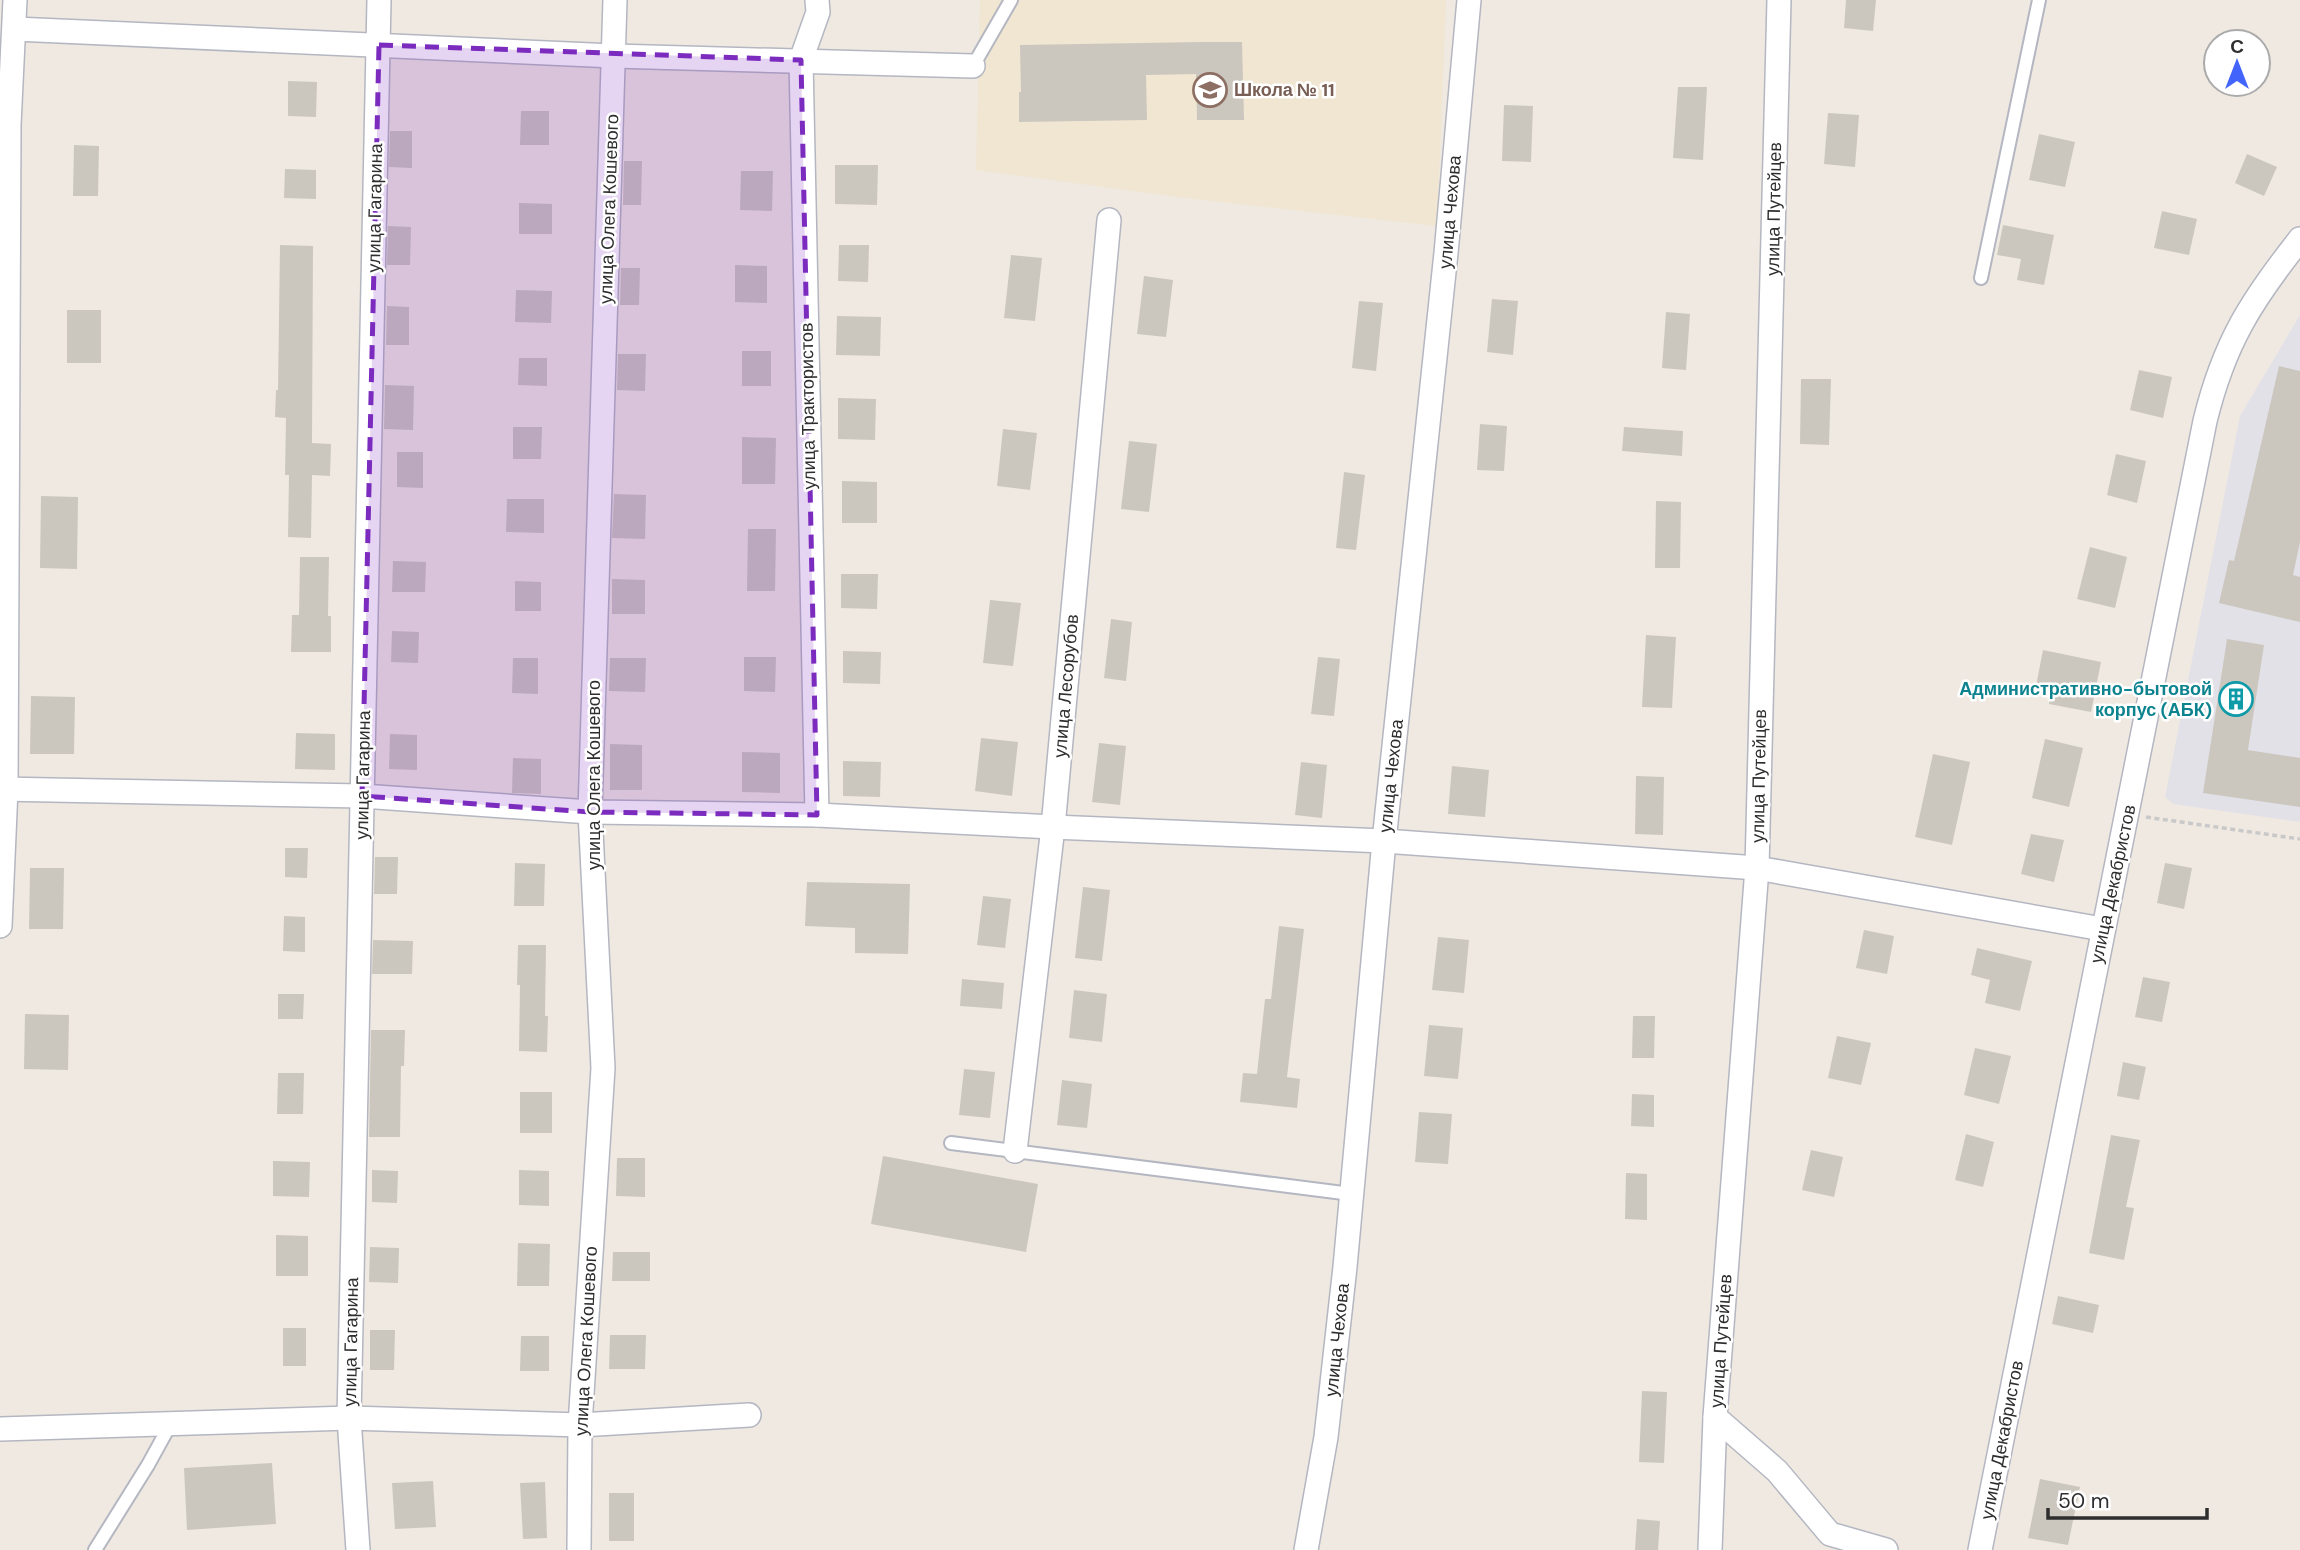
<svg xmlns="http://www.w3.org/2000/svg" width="2300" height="1550" font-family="'DM Sans',sans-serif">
	<rect width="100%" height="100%" fill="#efe9e1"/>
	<!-- industrial -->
	<polygon fill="#e3e1e8" points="2300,315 2300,822 2173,804 2165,797 2240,416"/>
	<!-- education -->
	<polygon fill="#f0e6d1" points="980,0 1446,0 1437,226 1185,198 976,170"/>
	<!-- building -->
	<g fill="#cbc7bf">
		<polygon points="1846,0 1876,0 1873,31 1844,28"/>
		<polygon points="1202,42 1242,42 1244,120 1197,120 1196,74 1146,75 1147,120 1019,122 1019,92 1021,92 1020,45"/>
		<polygon points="288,81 317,82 316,117 288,116"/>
		<polygon points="1678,87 1707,87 1703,160 1673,158"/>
		<polygon points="1504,105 1533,106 1531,162 1502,161"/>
		<polygon points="521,111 549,111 549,145 520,145"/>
		<polygon points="1828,113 1859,115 1855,167 1824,164"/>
		<polygon points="390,131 412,131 412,168 389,167"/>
		<polygon points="2039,134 2075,142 2065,187 2029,180"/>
		<polygon points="74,145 99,146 98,196 73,196"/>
		<polygon points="2247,154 2277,167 2264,196 2235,183"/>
		<polygon points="624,161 642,161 641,205 623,205"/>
		<polygon points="835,165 878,165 877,205 835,204"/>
		<polygon points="285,169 316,170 316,199 284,198"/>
		<polygon points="741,171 773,171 772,211 740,210"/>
		<polygon points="519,203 552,204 552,234 519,234"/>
		<polygon points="2162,211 2197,219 2189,255 2154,248"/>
		<polygon points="2003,225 2054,235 2044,285 2017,280 2021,259 1997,255"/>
		<polygon points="388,226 411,227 410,265 387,265"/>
		<polygon points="280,245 313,246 312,443 331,444 330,476 312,475 311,538 288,537 289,475 285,475 286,418 275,417 276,390 278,390"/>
		<polygon points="839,245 869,245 868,282 838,281"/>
		<polygon points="1011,255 1042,258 1035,321 1004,318"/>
		<polygon points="735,265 767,266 767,303 735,302"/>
		<polygon points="621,268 640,268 639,305 620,305"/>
		<polygon points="1144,276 1173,280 1166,337 1137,334"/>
		<polygon points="516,290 552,291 551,323 515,322"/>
		<polygon points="1492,299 1518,301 1513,355 1487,352"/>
		<polygon points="1359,301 1383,303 1376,371 1352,368"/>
		<polygon points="387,306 409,307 409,345 386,345"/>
		<rect x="67" y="310" width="34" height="53"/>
		<polygon points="1666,312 1690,314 1686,370 1662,368"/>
		<polygon points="837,316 881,317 880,356 836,355"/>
		<rect x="742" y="351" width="29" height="35"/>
		<polygon points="618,354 646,354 645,391 617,390"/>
		<polygon points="519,358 547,358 547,386 518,385"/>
		<polygon points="2279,366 2300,371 2300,542 2293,575 2300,577 2300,622 2219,603 2229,560 2234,561"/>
		<polygon points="2139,370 2172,377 2163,418 2130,410"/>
		<polygon points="1801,379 1831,379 1829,445 1800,444"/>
		<polygon points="385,385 414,386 413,430 384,429"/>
		<polygon points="838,398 876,399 875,440 838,439"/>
		<polygon points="1480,424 1507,426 1504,471 1477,470"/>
		<polygon points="513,427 542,427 541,459 513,459"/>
		<polygon points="1624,427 1683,431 1682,456 1622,451"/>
		<polygon points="1003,429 1037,433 1030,490 997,486"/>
		<polygon points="742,437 776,438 775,484 742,484"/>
		<polygon points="1129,441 1157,444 1149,512 1121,509"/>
		<polygon points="397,452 423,452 423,488 397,487"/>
		<polygon points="2116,454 2146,461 2137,503 2107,495"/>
		<polygon points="1344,472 1365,475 1356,550 1336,548"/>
		<polygon points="842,481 877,482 877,523 842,523"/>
		<polygon points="614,494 646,495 645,539 612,538"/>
		<polygon points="41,496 78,497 77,569 40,568"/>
		<polygon points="507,499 544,499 544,533 506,532"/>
		<polygon points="1656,501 1681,502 1680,568 1655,568"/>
		<polygon points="748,529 776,529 775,591 747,591"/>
		<polygon points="2090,547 2127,557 2115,608 2077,599"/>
		<polygon points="300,557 329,557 328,616 331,616 331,652 291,652 292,615 299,615"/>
		<polygon points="393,561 426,562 425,592 392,592"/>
		<polygon points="841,574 878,574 877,609 841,608"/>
		<polygon points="612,579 645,580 645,614 612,614"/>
		<polygon points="515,581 541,582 541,611 515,611"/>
		<polygon points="990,600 1021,603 1013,666 983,663"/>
		<polygon points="1111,619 1132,622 1126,681 1104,678"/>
		<polygon points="392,631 419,632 418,663 391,662"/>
		<polygon points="1646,635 1676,637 1672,708 1642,707"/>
		<polygon points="2227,639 2264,645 2248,750 2300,758 2300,807 2203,793"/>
		<polygon points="2043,650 2101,662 2091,712 2049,704 2052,689 2036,686"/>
		<polygon points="843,651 881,652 880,684 843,683"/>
		<polygon points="744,657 776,657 775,692 744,691"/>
		<polygon points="1318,657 1340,659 1334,716 1311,714"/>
		<polygon points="513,658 538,658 538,694 512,693"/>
		<polygon points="610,658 646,658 645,692 609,691"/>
		<polygon points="31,696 75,697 74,754 30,754"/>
		<polygon points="296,733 335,734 335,770 295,769"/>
		<polygon points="390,734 417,735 417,770 389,769"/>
		<polygon points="981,738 1018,742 1012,796 975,791"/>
		<polygon points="2045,739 2083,748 2069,807 2032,798"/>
		<polygon points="1099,743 1126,746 1120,805 1092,802"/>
		<polygon points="610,744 642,745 642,790 610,790"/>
		<polygon points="742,752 780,753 780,793 742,792"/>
		<polygon points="1933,754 1970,762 1952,845 1915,837"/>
		<polygon points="513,758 541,759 541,794 512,793"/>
		<polygon points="843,761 881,762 880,797 843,796"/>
		<polygon points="1301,762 1327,765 1322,818 1295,815"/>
		<polygon points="1452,766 1489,770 1485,817 1448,814"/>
		<polygon points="1636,776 1664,777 1663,835 1635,834"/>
		<polygon points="2031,834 2064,840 2054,882 2021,874"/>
		<polygon points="285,848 308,848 307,878 285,877"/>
		<polygon points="375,857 398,857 397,894 374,894"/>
		<polygon points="515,863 545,864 544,906 514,906"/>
		<polygon points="2165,863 2192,868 2184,909 2157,903"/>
		<polygon points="30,868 64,868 63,929 29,929"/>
		<polygon points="807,882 910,884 908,954 855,953 855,928 805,926"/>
		<polygon points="1083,887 1110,890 1102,961 1075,958"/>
		<polygon points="983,896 1011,899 1005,948 977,945"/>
		<polygon points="284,916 305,917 305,952 283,951"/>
		<polygon points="1279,926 1304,929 1287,1077 1300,1079 1297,1108 1240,1102 1243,1073 1257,1074 1265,999 1271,999"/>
		<polygon points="1864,930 1894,936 1887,974 1856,968"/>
		<polygon points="1438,937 1469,940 1464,993 1432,990"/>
		<polygon points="373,940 413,941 412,974 372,974"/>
		<polygon points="518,945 546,945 545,1016 548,1016 547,1052 519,1051 520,985 517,985"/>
		<polygon points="1977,948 2032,961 2020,1011 1985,1003 1990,980 1971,975"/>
		<polygon points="2143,977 2170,982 2162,1022 2135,1017"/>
		<polygon points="962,979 1004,983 1002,1009 960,1006"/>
		<polygon points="1074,990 1107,994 1102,1042 1069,1038"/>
		<polygon points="278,994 304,994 303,1019 278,1019"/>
		<polygon points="25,1014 69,1015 68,1070 24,1069"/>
		<polygon points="1633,1016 1655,1016 1654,1058 1632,1058"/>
		<polygon points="1429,1025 1463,1028 1458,1079 1424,1076"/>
		<polygon points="371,1030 405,1030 404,1066 401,1066 400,1137 369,1137"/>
		<polygon points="1837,1036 1871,1043 1861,1085 1828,1078"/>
		<polygon points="1975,1048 2011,1056 1999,1104 1964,1095"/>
		<polygon points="2123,1062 2146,1067 2139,1100 2117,1096"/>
		<polygon points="964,1069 995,1072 990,1118 959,1115"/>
		<polygon points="278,1073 304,1073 303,1114 277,1114"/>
		<polygon points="1062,1080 1092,1084 1087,1128 1057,1125"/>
		<rect x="520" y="1092" width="32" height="41"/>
		<polygon points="1632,1094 1654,1095 1654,1127 1631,1126"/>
		<polygon points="1419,1112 1452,1114 1448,1164 1415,1162"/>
		<polygon points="1966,1134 1994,1142 1983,1187 1955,1180"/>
		<polygon points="2111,1135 2140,1140 2126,1207 2134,1208 2124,1260 2089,1253"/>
		<polygon points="1811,1150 1843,1157 1834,1197 1802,1190"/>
		<polygon points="883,1156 1038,1184 1026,1252 871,1224"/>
		<polygon points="617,1158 645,1158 645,1197 616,1196"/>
		<polygon points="273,1161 310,1162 309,1197 273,1196"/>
		<polygon points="372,1170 398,1171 397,1203 372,1202"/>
		<polygon points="519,1170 549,1171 549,1206 519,1205"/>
		<polygon points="1626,1173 1647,1174 1647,1220 1625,1219"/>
		<polygon points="276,1235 308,1236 308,1276 276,1276"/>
		<polygon points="518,1243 550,1244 549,1286 517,1286"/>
		<polygon points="370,1247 399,1248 398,1283 369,1282"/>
		<polygon points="613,1252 650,1252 650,1281 612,1281"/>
		<polygon points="2058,1296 2099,1305 2093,1333 2052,1324"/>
		<rect x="283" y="1328" width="23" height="38"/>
		<polygon points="370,1330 395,1330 394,1370 370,1370"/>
		<polygon points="610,1335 646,1335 645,1369 609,1369"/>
		<polygon points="521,1336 549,1336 549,1371 520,1371"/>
		<polygon points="1642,1391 1667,1392 1664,1463 1639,1462"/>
		<polygon points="272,1463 276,1524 187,1530 184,1468"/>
		<polygon points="2040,1479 2080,1487 2068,1545 2028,1538"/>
		<polygon points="433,1481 436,1527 395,1529 392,1483"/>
		<polygon points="545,1482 547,1538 523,1539 520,1483"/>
		<rect x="609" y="1493" width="25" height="48"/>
		<polygon points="1637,1519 1660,1521 1658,1550 1635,1550"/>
	</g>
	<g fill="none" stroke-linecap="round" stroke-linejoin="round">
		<!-- service casing -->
		<g stroke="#b4b7c1" stroke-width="16">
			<g id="service">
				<polyline points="973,66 1011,0"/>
				<polyline points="1981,278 2039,0"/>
				<polyline points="951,1143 1351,1194"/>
				<polyline points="95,1550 148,1465 170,1425"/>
			</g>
		</g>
		<!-- minor casing -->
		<g stroke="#b4b7c1" stroke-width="26">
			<g id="minor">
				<polyline points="15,29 614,56 973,66"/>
				<polyline points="0,789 362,796 590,812 817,815 1053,827 1384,841 1757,868 2102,929"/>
				<polyline points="817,815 801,60 818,12 817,0"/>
				<polyline points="0,926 6,789 9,125 15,0"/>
				<polyline points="1015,1151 1053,827 1109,220"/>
				<polyline points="1715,1417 1777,1471 1830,1534 1886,1550"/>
				<polyline points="0,1429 349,1418 580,1425 749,1415"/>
				<polyline points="358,1550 349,1418 379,0"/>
				<polyline points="579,1550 580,1425 603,1068 590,812 615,0"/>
				<polyline points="1306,1550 1326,1437 1345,1267 1384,841 1446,253 1469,0"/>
				<polyline points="1710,1550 1715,1417 1757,868 1779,0"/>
				<path d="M1980,1550L2205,421C2224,343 2251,301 2300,239"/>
			</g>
		</g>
		<!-- path -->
		<polyline stroke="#c9c9c9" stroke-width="3.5" stroke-dasharray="5 3.5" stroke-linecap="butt" points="2146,817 2300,839"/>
		<!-- service -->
		<use href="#service" stroke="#fff" stroke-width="12"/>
		<!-- minor -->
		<use href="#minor" stroke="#fff" stroke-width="23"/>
	</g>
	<!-- marked area -->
	<path fill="#7b2cbf" fill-opacity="0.2" stroke="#7b2cbf" stroke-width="5" stroke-dasharray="14 9" stroke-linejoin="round" d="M379,45L801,60L817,815L590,812L362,796Z"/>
	<!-- icons -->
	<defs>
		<g id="school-ring" transform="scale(1.75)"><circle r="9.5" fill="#fff" stroke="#8d6e63" stroke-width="1.5"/><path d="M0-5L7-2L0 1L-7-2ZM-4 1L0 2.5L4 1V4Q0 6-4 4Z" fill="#8d6e63"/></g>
		<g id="building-ring" transform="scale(1.75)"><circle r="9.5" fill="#fff" stroke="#0f9aa8" stroke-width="1.5"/><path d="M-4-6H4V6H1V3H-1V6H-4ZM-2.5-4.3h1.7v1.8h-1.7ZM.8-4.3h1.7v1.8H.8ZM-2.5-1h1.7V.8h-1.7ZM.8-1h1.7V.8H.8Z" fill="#0f9aa8"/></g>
	</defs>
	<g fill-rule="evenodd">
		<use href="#school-ring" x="1210" y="90"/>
		<use href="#building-ring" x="2236" y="699"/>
	</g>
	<g text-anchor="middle" stroke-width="5" stroke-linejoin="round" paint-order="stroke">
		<!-- education labels -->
		<g font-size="18" font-weight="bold" fill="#785e54" stroke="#fff" text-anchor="start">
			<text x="1234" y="96">Школа № 11</text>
		</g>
		<!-- street labels -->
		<g font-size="18" fill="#2e2e2e" stroke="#fff">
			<text transform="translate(375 208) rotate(-89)" y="6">улица Гагарина</text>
			<text transform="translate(609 209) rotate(-88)" y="6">улица Олега Кошевого</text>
			<text transform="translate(1774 209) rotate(-89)" y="6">улица Путейцев</text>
			<text transform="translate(1450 212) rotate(-85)" y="6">улица Чехова</text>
			<text transform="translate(808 406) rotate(-91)" y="6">улица Трактористов</text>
			<text transform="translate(1066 686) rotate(-85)" y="6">улица Лесорубов</text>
			<text transform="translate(363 775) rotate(-89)" y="6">улица Гагарина</text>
			<text transform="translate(594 775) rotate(-90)" y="6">улица Олега Кошевого</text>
			<text transform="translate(1391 776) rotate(-84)" y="6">улица Чехова</text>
			<text transform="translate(1759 776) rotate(-89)" y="6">улица Путейцев</text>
			<text transform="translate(2113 884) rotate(-78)" y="6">улица Декабристов</text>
			<text transform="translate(1337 1340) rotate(-84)" y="6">улица Чехова</text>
			<text transform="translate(586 1341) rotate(-87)" y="6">улица Олега Кошевого</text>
			<text transform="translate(1721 1341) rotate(-86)" y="6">улица Путейцев</text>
			<text transform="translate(351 1342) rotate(-89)" y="6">улица Гагарина</text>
			<text transform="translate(2002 1440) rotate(-79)" y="6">улица Декабристов</text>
		</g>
		<!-- culture labels -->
		<g font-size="18" font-weight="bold" fill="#0d838f" stroke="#fff" text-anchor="end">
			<text x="2212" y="695">Административно-бытовой<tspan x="2212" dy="21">корпус (АБК)</tspan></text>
		</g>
	</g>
	<!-- north arrow -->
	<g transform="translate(2237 63)"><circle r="33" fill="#ffffff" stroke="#ababab" stroke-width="2"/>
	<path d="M0-5L12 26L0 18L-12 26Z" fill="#4264fb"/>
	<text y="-10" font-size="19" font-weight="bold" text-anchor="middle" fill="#2e2e2e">С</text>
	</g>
	<!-- scale -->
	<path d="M2048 1508v10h159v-10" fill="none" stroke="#2e2e2e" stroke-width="3.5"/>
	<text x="2058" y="1508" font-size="21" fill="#2e2e2e" stroke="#ffffff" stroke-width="5" paint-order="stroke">50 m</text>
</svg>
